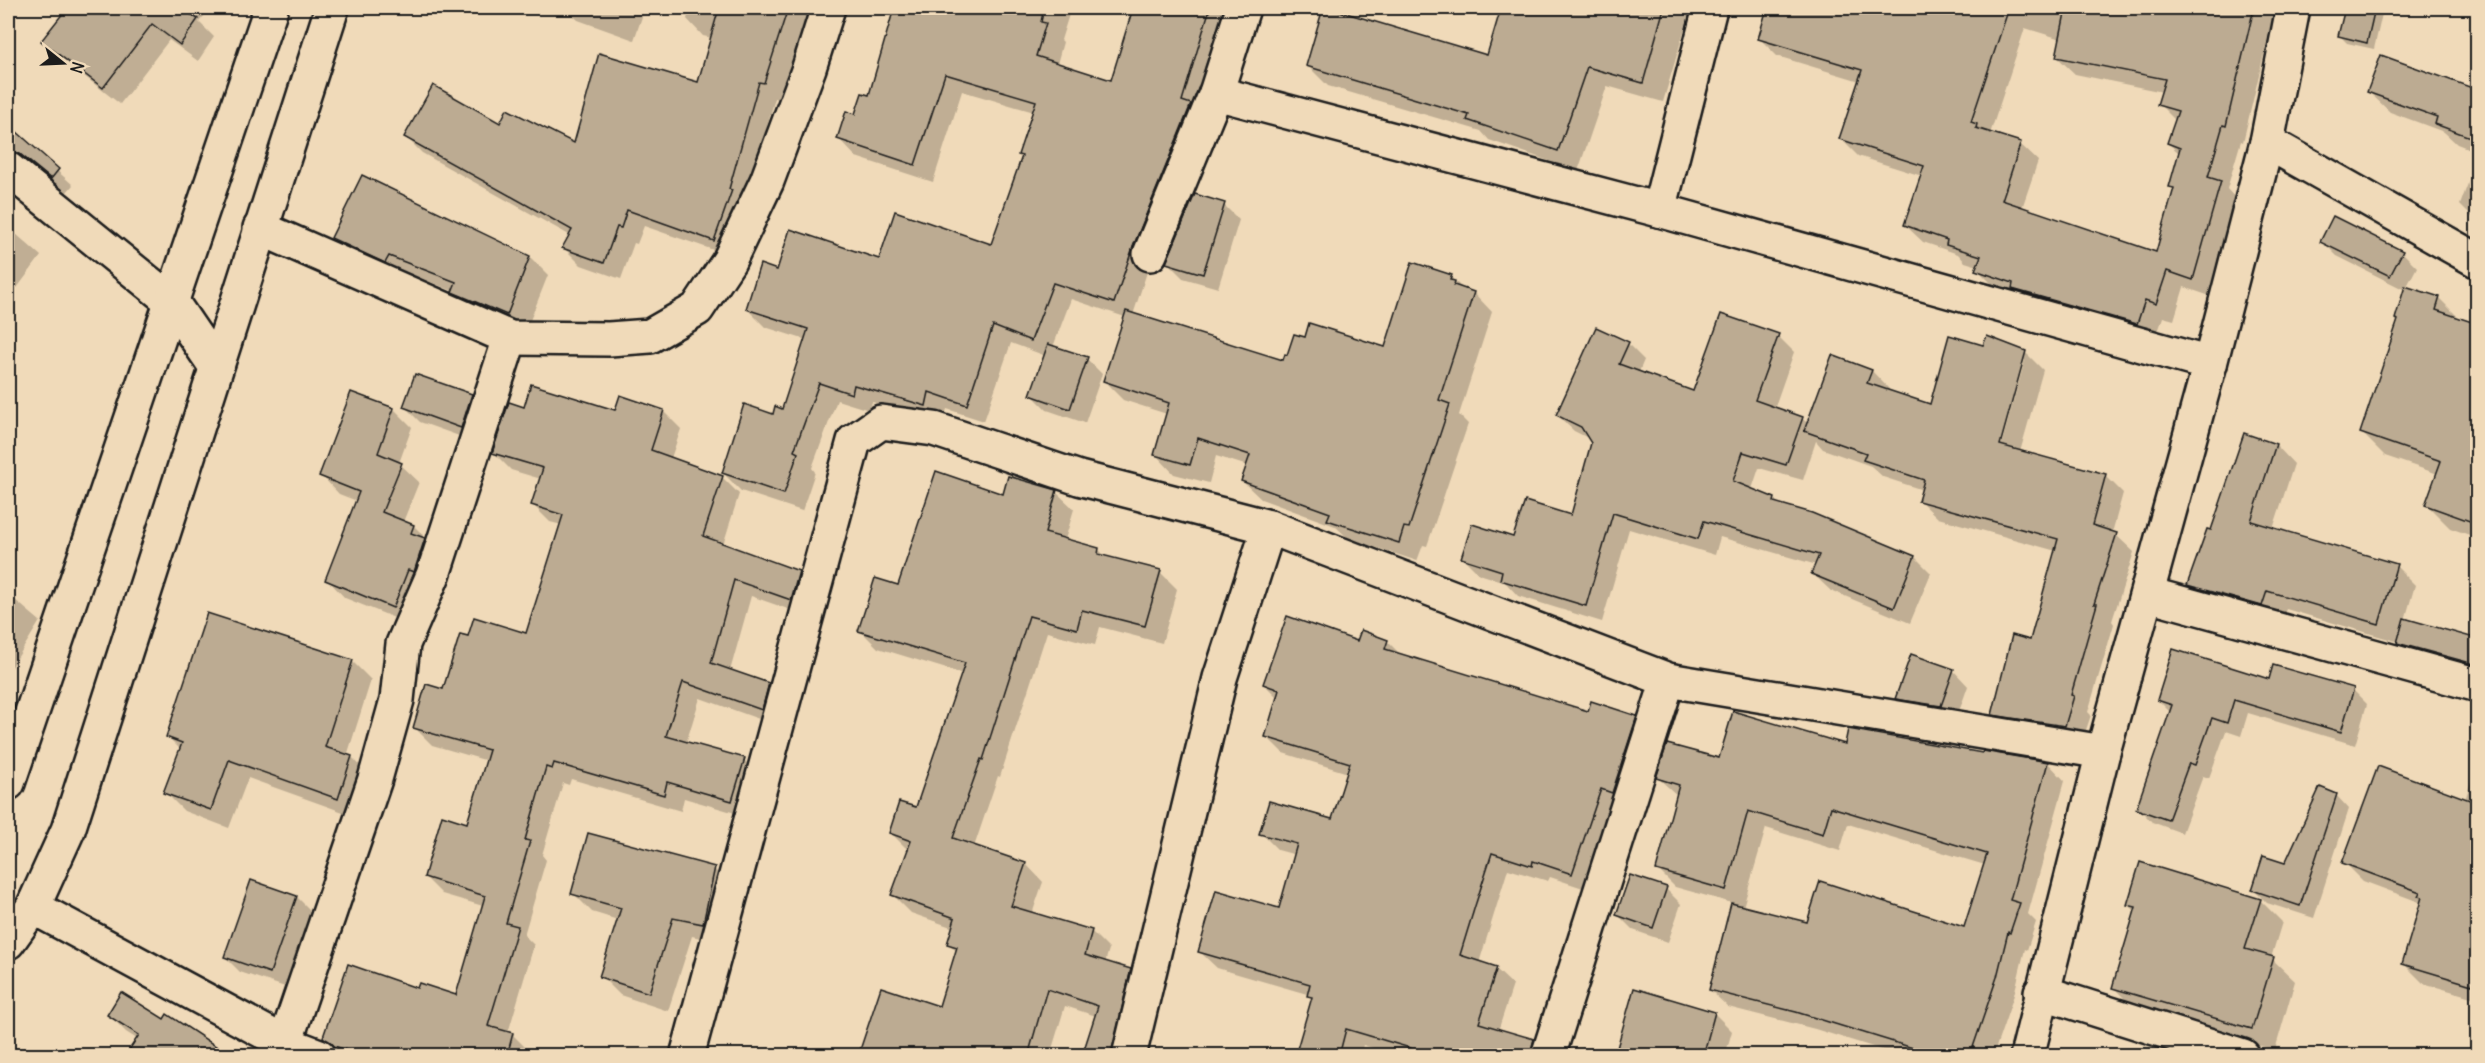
<svg xmlns="http://www.w3.org/2000/svg" width="2485" height="1063" font-family="Delius,sans-serif">
	<rect width="100%" height="100%" fill="#f0dab9"/>
	<filter id="ink" filterUnits="userSpaceOnUse"><feTurbulence type="fractalNoise" baseFrequency=".0167" numOctaves="2"/><feDisplacementMap in="SourceGraphic" scale="12" xChannelSelector="R" yChannelSelector="G"/><feConvolveMatrix kernelMatrix="1 2 1 2 8 2 1 2 1" color-interpolation-filters="sRGB"/></filter>
	<g filter="url(#ink)">
		<!-- shadow -->
		<g fill="#0003" fill-rule="evenodd">
			<polygon points="68,8 207,8 209,10 199,22 214,37 198,61 169,40 120,104 60,57 43,40"/>
			<polygon points="565,8 645,8 634,40 578,20"/>
			<polygon points="690,8 810,8 780,99 775,98 731,256 644,226 637,244 634,243 621,279 581,265 564,248 571,236 422,153 405,136 501,125 575,145 699,83 712,38 703,36 687,19"/>
			<polygon points="896,8 1071,8 1061,40 1063,42 1057,64 1112,81 1135,8 1224,8 1219,23 1226,30 1133,315 1284,362 1386,349 1451,277 1464,290 1474,293 1492,312 1459,415 1468,424 1427,546 1423,545 1417,561 1348,538 1335,526 1261,499 1242,481 1248,466 1216,456 1209,483 1174,474 1156,455 1167,414 1123,400 1104,381 1125,317 1071,299 1053,347 1087,359 1102,374 1085,423 1047,410 1032,395 1046,356 1011,343 984,421 947,409 943,422 872,402 869,410 837,400 812,468 815,472 802,511 741,491 723,473 774,416 783,411 806,340 765,327 747,309 777,272 992,246 1023,158 1020,155 1034,112 962,91 933,182 856,157 839,139 870,97"/>
			<polygon points="1324,8 1488,57 1514,8 1683,8 1689,14 1663,102 1607,86 1578,171 1489,140 1481,131 1328,86 1307,65"/>
			<path d="M1769,8H2275L2243,142L2241,141L2227,189L2237,200L2210,296L2184,287L2174,320L2163,317L2155,341L1995,287L1977,269L1978,266L1965,262L1958,254L1923,242L1905,225L1922,176L1858,156L1841,139L1860,81L1777,56L1760,39ZM2025,28L2061,39L2057,57L2075,74L2163,92L2159,104L2176,121L2168,143L2180,154L2170,186L2175,191L2157,254L2022,208L2038,161L2020,144L1990,134Z"/>
			<polygon points="2346,8 2375,8 2382,14 2374,49 2347,43 2340,36"/>
			<polygon points="2369,92 2478,92 2478,152 2457,144 2444,132 2390,112"/>
			<polygon points="14,132 73,185 66,193 36,169 8,159 8,139"/>
			<polygon points="2478,156 2478,223 2460,205"/>
			<polygon points="1224,205 1239,220 1218,288 1183,278 1168,263"/>
			<polygon points="8,227 41,256 17,288 8,281"/>
			<polygon points="333,237 530,257 548,275 525,333 472,310 453,291 408,273 404,280 352,256"/>
			<polygon points="2322,241 2402,252 2417,267 2406,288 2439,298 2461,320 2478,329 2478,538 2450,528 2427,505 2438,474 2385,456 2361,432 2399,321 2405,290 2337,256"/>
			<path d="M1778,336L1794,352L1774,409L1802,418L1808,424L1872,371L1889,389L1888,392L1931,406L1984,347L2025,352L2043,370L2020,452L2106,476L2123,493L2112,533L2116,535L2134,552L2112,621L2114,624L2088,712L2091,715L2082,742L2011,732L1993,714L2031,642L2056,551L1938,518L1920,501L1923,490L1883,477L1871,466L1823,449L1816,441L1803,480L1759,468L1752,489L1774,499L1780,505L1915,557L1931,573L1910,623L1830,590L1813,574L1817,565L1720,537L1715,555L1629,529L1602,622L1518,596L1505,582L1479,574L1463,558L1572,517L1593,443L1590,439L1574,431L1557,415L1628,344L1644,360L1639,372L1694,393ZM2022,360H2025L1999,453L1997,452Z"/>
			<polygon points="471,396 486,411 476,442 420,422 405,407"/>
			<polygon points="621,397 664,412 681,429 671,458 722,477 739,494 723,545 798,572 816,590 808,616 751,596 730,671 768,684 785,701 779,726 700,698 686,743 744,760 761,777 749,817 684,798 681,811 571,779 569,785 563,783 542,855 546,860 524,935 534,945 508,1033 513,1035 530,1052 529,1056 339,1056 338,1050 324,1037 418,990 457,997 483,906 442,894 425,877 468,825 488,761 432,745 415,728 444,691 469,638 527,635 562,525 550,522 533,505 541,479 511,470 494,453 525,408 616,412"/>
			<polygon points="394,409 412,427 399,463 419,482 403,522 414,526 432,544 412,625 345,598 327,579 357,501 339,494 321,475"/>
			<polygon points="2245,435 2276,445 2294,464 2273,529 2396,566 2415,585 2405,620 2478,642 2478,675 2414,658 2399,642 2286,609 2281,624 2207,604 2188,585 2212,532"/>
			<polygon points="1056,492 1074,509 1065,540 1098,549 1107,558 1160,572 1177,589 1162,643 1100,627 1095,645 1047,632 1000,777 998,776 974,847 1026,864 1043,882 1032,914 1092,932 1109,949 1105,963 1130,970 1147,988 1131,1056 1101,1056 1096,1016 1065,1006 1052,1049 1071,1056 860,1056 940,1008 957,952 949,944 954,928 911,913 893,895 909,851 891,833 917,809 963,674 878,648 860,630 899,587 1004,496"/>
			<polygon points="8,594 40,621 8,673"/>
			<polygon points="1387,641 1403,657 1589,713 1636,717 1653,734 1589,890 1550,877 1548,881 1508,869 1479,963 1496,969 1513,985 1498,1031 1533,1041 1548,1056 1399,1056 1363,1045 1360,1056 1297,1056 1313,1000 1307,994 1217,968 1200,952 1280,910 1296,855 1278,850 1261,833 1333,821 1348,773 1283,753 1266,736 1278,698 1264,684 1358,643"/>
			<polygon points="352,661 371,680 347,756 352,757 370,776 357,817 248,778 229,828 184,811 165,792 181,750 168,737"/>
			<polygon points="1953,670 1968,686 1956,720 1912,713 1897,698"/>
			<polygon points="2270,681 2353,690 2367,704 2355,745 2248,713 2241,736 2226,731 2209,778 2203,776 2182,833 2152,822 2138,808 2171,713 2158,700"/>
			<path d="M1846,746L1983,755L1984,753L2048,763L2065,781L2028,914L2036,922L2027,950L2025,949L2014,995L1993,1056H1902L1815,1029L1728,1007L1710,990L1732,903L1675,887L1658,870L1678,796L1658,778L1720,760ZM1848,824L1985,865L1965,928L1808,924L1743,907L1766,828L1840,851Z"/>
			<polygon points="2478,760 2478,999 2423,983 2404,964 2422,903 2363,881 2344,862 2465,800"/>
			<polygon points="2336,795 2349,809 2314,918 2267,903 2254,890 2286,864"/>
			<polygon points="714,869 733,888 721,943 692,936 668,1011 620,995 601,976 618,920 592,912 573,893"/>
			<polygon points="252,882 297,897 312,912 285,987 240,972 225,957"/>
			<polygon points="1666,889 1681,904 1668,942 1633,930 1618,915"/>
			<polygon points="2260,900 2282,922 2271,958 2295,981 2275,1050 2136,1010 2114,988 2136,912 2128,904"/>
			<polygon points="1635,990 1714,1013 1732,1031 1725,1056 1616,1056"/>
			<polygon points="109,1015 221,1056 125,1056 137,1039 126,1032"/>
		</g>
		<!-- building -->
		<g fill="#bcab92" stroke="#1c1c1c" stroke-width="1.5">
			<polygon points="67,8 181,8 198,19 180,45 152,24 103,88 41,41"/>
			<polygon points="719,8 788,8 764,83 759,82 729,189 732,190 714,241 627,210 621,228 617,227 604,263 562,248 572,230 404,137 433,85 500,123 507,109 574,143 599,53 698,82"/>
			<polygon points="894,8 1044,8 1041,22 1046,23 1036,56 1111,80 1133,8 1210,8 1182,101 1191,104 1133,247 1114,303 1053,283 1031,341 993,326 967,405 929,392 926,406 854,385 852,394 819,383 794,451 798,453 784,494 722,473 744,404 773,414 775,406 782,409 808,329 746,309 760,264 777,270 790,229 879,259 895,211 991,244 1022,156 1018,155 1036,101 945,74 915,165 837,139 846,111 855,114 862,93 869,95"/>
			<polygon points="1323,8 1329,8 1487,55 1501,8 1664,8 1643,83 1587,67 1558,151 1467,120 1469,115 1306,66"/>
			<polygon points="1767,8 2009,8 1971,122 1977,124 1976,128 2021,142 2002,200 2156,252 2174,188 2169,187 2180,148 2167,143 2178,111 2157,105 2165,79 2056,57 2066,8 2254,8 2226,126 2223,125 2208,177 2221,181 2193,280 2167,271 2156,304 2145,300 2137,324 2012,289 2013,283 1975,270 1981,256 1946,245 1947,240 1904,225 1924,166 1839,139 1862,70 1758,39"/>
			<polygon points="2345,8 2375,8 2367,43 2338,36"/>
			<polygon points="2381,55 2478,90 2478,140 2435,124 2437,117 2367,92"/>
			<polygon points="8,124 59,169 51,179 20,154 8,151"/>
			<polygon points="362,175 530,256 507,315 452,292 456,282 389,256 385,263 331,238"/>
			<polygon points="1195,194 1225,203 1203,274 1166,263"/>
			<polygon points="2333,216 2403,251 2390,276 2320,242"/>
			<polygon points="1412,262 1452,275 1450,280 1455,281 1454,285 1474,292 1439,400 1450,404 1409,528 1404,527 1399,543 1327,520 1330,513 1241,481 1250,455 1198,438 1190,465 1154,455 1169,403 1103,381 1126,311 1283,360 1285,354 1287,355 1294,334 1305,337 1309,323 1385,347"/>
			<polygon points="2405,286 2440,297 2436,310 2478,324 2478,524 2425,505 2441,461 2360,433 2398,320 2395,319"/>
			<polygon points="1721,314 1779,334 1755,400 1803,417 1786,465 1743,452 1733,481 1775,498 1774,502 1812,513 1915,556 1894,608 1811,574 1819,555 1704,521 1698,539 1613,513 1586,606 1500,580 1502,571 1461,558 1472,524 1513,537 1525,501 1571,515 1591,443 1581,427 1556,415 1596,327 1629,342 1619,364 1693,391"/>
			<polygon points="1949,335 1983,345 1987,336 2026,351 2000,445 2106,474 2092,525 2117,533 2094,604 2097,604 2071,695 2074,696 2065,726 1992,715 2012,635 2030,640 2058,539 1918,501 1924,480 1863,460 1866,453 1804,431 1832,355 1872,370 1867,383 1930,404"/>
			<polygon points="1048,344 1088,357 1070,409 1030,395"/>
			<polygon points="415,374 472,394 461,428 403,407"/>
			<polygon points="531,384 615,410 620,395 664,410 651,450 723,476 703,536 799,571 791,600 734,580 711,663 769,683 762,710 683,682 666,736 745,758 732,801 667,782 664,795 554,763 552,769 546,767 525,840 530,841 506,923 518,926 488,1026 513,1033 507,1056 365,1056 334,1046 323,1037 348,964 417,988 419,983 456,995 485,896 424,877 442,815 467,823 489,750 413,728 426,684 443,689 460,634 468,636 474,617 526,633 563,515 531,505 543,468 492,453 509,402 524,407"/>
			<polygon points="351,392 394,408 378,453 402,463 382,512 414,525 411,533 425,538 414,572 408,570 393,608 325,580 359,492 319,476"/>
			<polygon points="2244,433 2276,444 2251,521 2397,564 2379,624 2267,591 2262,606 2187,585 2207,529 2211,530"/>
			<polygon points="936,471 1003,494 1008,476 1057,490 1045,533 1099,548 1098,554 1161,570 1145,626 1082,610 1077,629 1029,616 983,760 981,759 953,838 1026,863 1011,906 1092,930 1085,955 1131,969 1111,1056 1082,1056 1098,1006 1047,989 1028,1056 858,1056 881,987 939,1006 957,947 947,944 955,918 891,895 911,841 889,833 899,802 916,807 965,663 858,631 875,578 898,585"/>
			<polygon points="207,613 353,660 325,747 352,756 338,799 229,760 211,810 163,793 182,743 166,737"/>
			<polygon points="1287,616 1357,641 1361,630 1388,640 1385,649 1588,711 1591,701 1637,716 1612,793 1601,789 1572,874 1533,861 1532,866 1492,853 1475,906 1460,955 1497,967 1479,1023 1534,1039 1530,1056 1437,1056 1346,1029 1339,1056 1295,1056 1312,997 1307,996 1310,984 1198,952 1216,890 1279,908 1297,844 1259,834 1269,801 1332,819 1350,763 1265,737 1279,690 1263,684"/>
			<polygon points="2404,618 2478,639 2478,665 2397,643"/>
			<polygon points="2173,649 2269,679 2273,665 2354,688 2341,732 2234,700 2227,723 2212,718 2195,765 2189,763 2168,820 2136,809 2172,705 2157,700"/>
			<polygon points="1911,654 1954,669 1941,706 1895,699"/>
			<polygon points="1733,711 1845,744 1848,729 1982,753 1983,751 2048,762 2010,900 2020,903 2010,933 2008,932 1997,977 1970,1056 1939,1056 1796,1012 1709,990 1731,903 1807,922 1820,881 1964,927 1987,854 1831,807 1823,834 1748,811 1726,890 1656,870 1679,785 1656,778 1667,744 1719,758"/>
			<polygon points="2378,766 2478,803 2478,966 2472,985 2402,964 2422,897 2418,896 2420,892 2342,863"/>
			<polygon points="2320,787 2337,794 2300,906 2252,890 2263,856 2285,863"/>
			<polygon points="588,833 715,867 703,924 673,918 649,993 599,977 621,908 571,894"/>
			<polygon points="2140,862 2261,899 2245,949 2274,957 2252,1029 2112,988 2136,907 2127,905"/>
			<polygon points="1630,875 1667,887 1653,928 1616,915"/>
			<polygon points="251,880 297,896 270,973 224,957"/>
			<polygon points="1634,988 1715,1012 1703,1056 1620,1056 1622,1050 1617,1048"/>
			<polygon points="121,992 164,1019 167,1014 231,1056 125,1056 139,1035 107,1015"/>
		</g>
		<g fill="none" stroke-linecap="round" stroke-linejoin="round">
			<!-- street casing -->
			<g stroke="#1c1c1c" stroke-width="38">
				<g id="street">
					<polyline points="1216,93 1659,210 2210,364"/>
					<polyline points="2267,142 2478,261"/>
					<polyline points="8,169 171,301 216,367"/>
					<polyline points="1659,210 1710,8"/>
					<polyline points="260,228 510,338 609,339 650,336 697,309 729,261 767,181 809,68 828,8"/>
					<polyline points="1150,254 1216,93 1243,8"/>
					<polyline points="2148,594 2478,685"/>
					<polyline points="33,907 285,1043 319,1056"/>
					<polyline points="2041,992 2243,1056"/>
					<polyline points="285,1043 375,779 397,700 403,644 433,575 510,338"/>
					<polyline points="687,1056 854,441 881,422 934,429 1079,478 1269,527 1668,680 2103,752"/>
					<polyline points="1129,1056 1220,678 1269,527"/>
					<polyline points="1548,1056 1668,680"/>
					<polyline points="2027,1056 2103,752 2210,364 2267,142 2293,8"/>
				</g>
			</g>
			<!-- secondary casing -->
			<g stroke="#1c1c1c" stroke-width="38">
				<g id="secondary">
					<polyline points="8,783 271,8"/>
					<polyline points="8,942 33,907 68,830 332,8"/>
				</g>
			</g>
			<!-- street -->
			<use href="#street" stroke="#f0dab9" stroke-width="33"/>
			<!-- secondary -->
			<use href="#secondary" stroke="#f0dab9" stroke-width="33"/>
		</g>
	</g>
	<!-- margin -->
	<rect width="2485" height="1063" fill="none" stroke="#f0dab9" stroke-width="30"/>
	<rect x="15" y="15" width="2455" height="1033" fill="none" stroke="#1c1c1c" stroke-width="2" filter="url(#ink)"/>
	<!-- north arrow -->
	<g transform="translate(63 63) rotate(108)" stroke="#f0dab9" stroke-width="4.5" paint-order="stroke">
	<path d="M0-4.5L10 22L0 15L-10 22Z" fill="#1c1c1c"/>
	<text y="-9" font-size="16" font-weight="bold" text-anchor="middle" fill="#1c1c1c">N</text>
	</g>
</svg>
